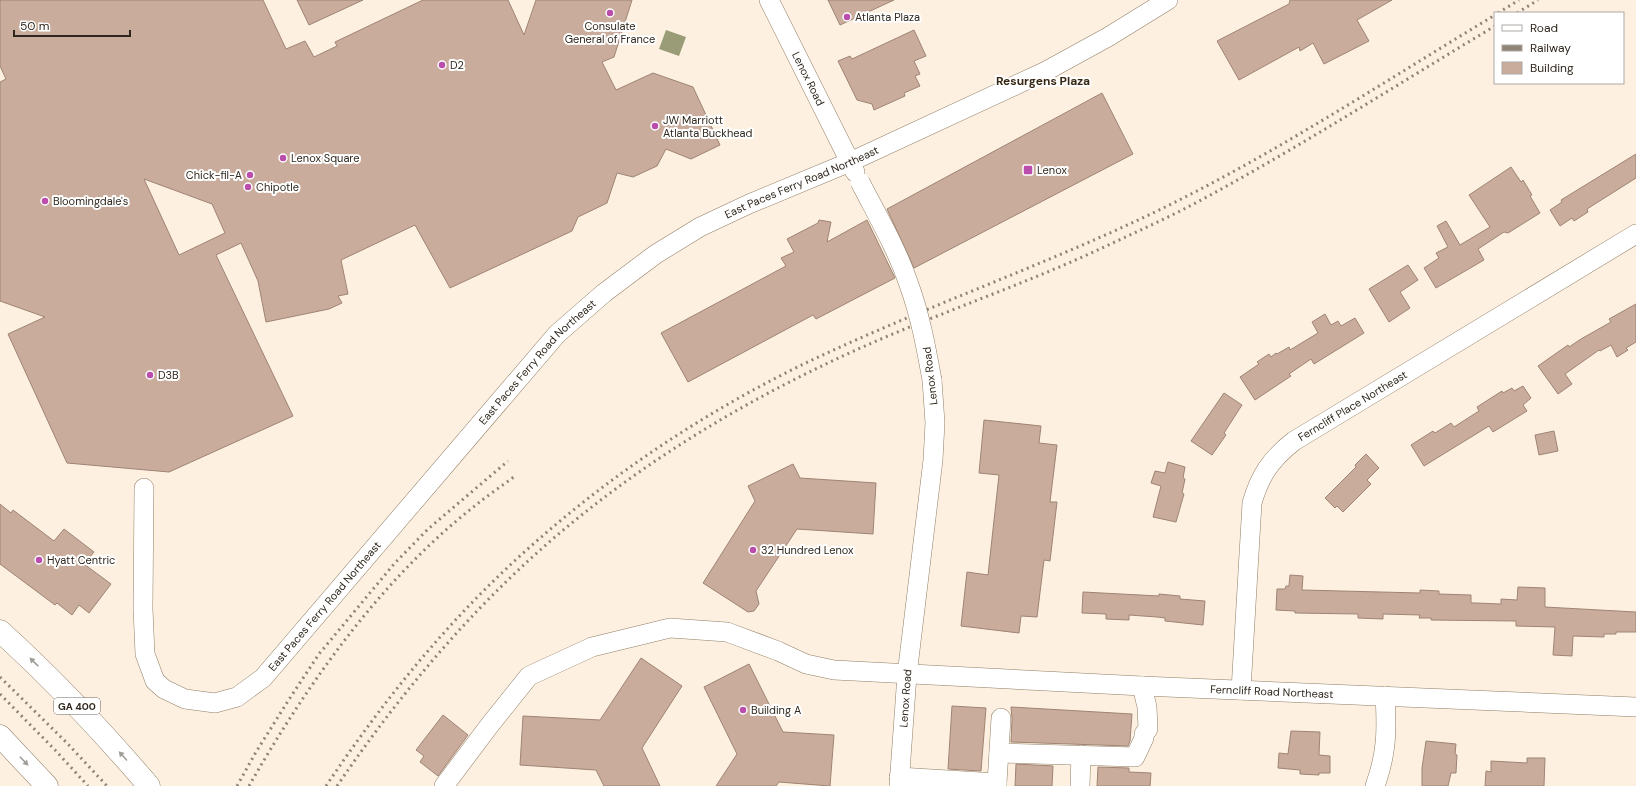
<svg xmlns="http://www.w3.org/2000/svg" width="1636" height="786" font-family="'DM Sans',sans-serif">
	<rect width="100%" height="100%" fill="#fdf0e0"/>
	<!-- water -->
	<polygon fill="#999c77" points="666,30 686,37 679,56 659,49"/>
	<!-- building -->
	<g fill="#c9ac9b" stroke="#9f8474" fill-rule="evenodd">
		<path d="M0,0H263L286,49L305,41L314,57L337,46L335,42L423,0H508L524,35L536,0H632L614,57L602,62L616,90L653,73L693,87L720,145L691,159L666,149L657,166L633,177L617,173L607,203L578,217L572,231L450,288L415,225L341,260L348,294L338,296L342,303L329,309L266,322L258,281L241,243L216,255L293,416L169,472L67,463L8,334L45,317L0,301V82L6,79L0,66ZM144,179L212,204L225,233L179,255Z"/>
		<polygon points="297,0 363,0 309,25"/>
		<polygon points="828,0 894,0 840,25"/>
		<polygon points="1290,0 1392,0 1357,20 1369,41 1324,64 1313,43 1300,51 1299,47 1239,80 1217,41 1289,4"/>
		<polygon points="914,30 926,56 914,61 920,74 915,76 920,86 904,93 905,96 874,110 872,104 857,100 838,61 850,56 852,59"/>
		<polygon points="1102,93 1133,154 914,268 887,209"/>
		<polygon points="1636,154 1636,178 1587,209 1588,212 1574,221 1572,218 1560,226 1550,210 1562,202 1561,200"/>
		<polygon points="1511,167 1521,182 1523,180 1532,195 1530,196 1540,213 1508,233 1504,232 1478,249 1484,260 1436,288 1424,268 1439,258 1436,253 1448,247 1437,226 1446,221 1460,245 1490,227 1469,195"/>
		<polygon points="819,220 831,222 827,242 867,220 895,278 816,319 813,315 688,382 661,333 786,266 781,258 794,252 787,239 818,223"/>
		<polygon points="1408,265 1418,280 1400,292 1410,308 1389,322 1369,289"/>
		<polygon points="1636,304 1636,342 1626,348 1628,350 1617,357 1611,345 1600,351 1599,350 1565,374 1572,384 1558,394 1538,366 1568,345 1569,347 1581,339 1611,322 1609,319"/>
		<polygon points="1325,314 1331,325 1338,321 1341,326 1355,318 1364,333 1314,364 1311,359 1289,374 1291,376 1255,400 1240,377 1259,364 1257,362 1269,354 1271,357 1276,353 1277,354 1289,347 1290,350 1318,333 1312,322"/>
		<polygon points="1523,386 1531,398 1523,405 1527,411 1493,432 1489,426 1424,466 1411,445 1433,431 1435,433 1451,423 1454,427 1479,411 1477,407 1502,391 1503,393 1512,388 1514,391"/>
		<polygon points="1224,393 1242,405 1224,433 1226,435 1212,455 1191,441"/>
		<polygon points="984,420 1041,426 1039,443 1057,445 1050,502 1057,502 1050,561 1044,560 1037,617 1021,616 1019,633 961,626 967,572 988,575 999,475 979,473"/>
		<polygon points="1554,431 1558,451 1539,455 1535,435"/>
		<polygon points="1366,454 1379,468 1367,480 1371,484 1343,512 1337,506 1335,508 1325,498 1356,467 1355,465"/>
		<polygon points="1168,462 1185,467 1183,478 1185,479 1182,493 1184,494 1176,522 1153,517 1161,486 1151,483 1155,471 1165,473"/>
		<polygon points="793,464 800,478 876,483 873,534 797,529 756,591 759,604 754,611 748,612 703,583 755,501 748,486"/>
		<polygon points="0,504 11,513 13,510 54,541 64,529 94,552 84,564 111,584 89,613 79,605 72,615 57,603 55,605 0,564"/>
		<polygon points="1290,575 1303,576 1302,590 1420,593 1420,590 1439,591 1439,594 1471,595 1471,603 1476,603 1501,604 1501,599 1517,600 1518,587 1545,588 1545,607 1636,612 1636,632 1616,632 1616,634 1604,634 1604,637 1573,636 1572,656 1553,655 1555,627 1516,626 1516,621 1431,620 1431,618 1419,618 1420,615 1383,614 1383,619 1358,618 1358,614 1295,613 1295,611 1276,610 1277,589 1285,589 1286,586 1289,586"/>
		<polygon points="1083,592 1159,596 1159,594 1180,596 1180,599 1205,601 1203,625 1165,621 1165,618 1157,617 1129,615 1129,620 1106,619 1106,614 1082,613"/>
		<polygon points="641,658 682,686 642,748 660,786 604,786 596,770 520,765 523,716 600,720"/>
		<polygon points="749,664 783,732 834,735 830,786 779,782 776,786 716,786 737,754 704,687"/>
		<polygon points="952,706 986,708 981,771 948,769"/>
		<polygon points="1011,707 1132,714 1130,741 1128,746 1011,742 1012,719"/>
		<polygon points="443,715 468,735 438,776 420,762 424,756 416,750"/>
		<polygon points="1291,731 1320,732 1319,755 1330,756 1330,773 1319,773 1319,775 1300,774 1300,770 1278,768 1279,753 1288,754"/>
		<polygon points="1426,741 1456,744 1455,754 1457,755 1456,773 1451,773 1448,786 1422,786 1422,768"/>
		<polygon points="1527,758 1545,758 1544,786 1485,786 1486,771 1491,772 1491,761 1527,763"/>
		<polygon points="1016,764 1053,766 1052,786 1015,786"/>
		<polygon points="1098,767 1129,768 1129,772 1151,773 1150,786 1097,786"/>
	</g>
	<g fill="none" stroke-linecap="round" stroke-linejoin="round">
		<!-- minor casing -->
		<g stroke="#917e66" stroke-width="20">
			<g id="minor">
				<path id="s1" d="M769,0L855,172"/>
				<path id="s2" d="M144,488L143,609L145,654L155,681L164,689L185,699L215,703L237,697L263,678L557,334L604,293L656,254L700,227L749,204L850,162L1046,71L1108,37L1168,0"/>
				<path id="s3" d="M1241,690L1252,503C1260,475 1271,459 1294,441L1636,234"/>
				<polyline points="999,753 1135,757 1144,738 1144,734 1148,729 1147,707 1142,686"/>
				<polyline points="899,777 997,783 997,786"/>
				<polyline points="997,783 1001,718"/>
				<path id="s4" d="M444,786L489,726L529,676L592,647L670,628L727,632L778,651L806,664L834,670L1142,686L1636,707"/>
				<path id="s5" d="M899,786L907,675L933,460L935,423L932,380"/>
				<polyline points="1080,786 1081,755"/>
				<path d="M1375,786C1387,753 1387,730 1385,696"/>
			</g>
		</g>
		<!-- highway casing -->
		<g stroke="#917e66" stroke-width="23">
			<g id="highway">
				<path d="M0,631C53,679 102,731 149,786"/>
				<polyline points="0,736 47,786"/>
			</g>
		</g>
		<!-- minor -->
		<use href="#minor" stroke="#fff" stroke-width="19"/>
		<!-- highway -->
		<use href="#highway" stroke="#fff" stroke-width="22"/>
		<!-- rail -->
		<g stroke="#8f8477" stroke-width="3" stroke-dasharray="2 4" stroke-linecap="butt">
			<polyline points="1498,13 1519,0"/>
			<polyline points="1517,13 1538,0"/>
			<polyline points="0,677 67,743 107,786"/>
			<polyline points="0,694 56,751 88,786"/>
			<polyline points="237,786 256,752 288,701 319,654 394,564 428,529 508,461"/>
			<path d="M249,786C307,684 382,578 476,505C488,495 502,486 515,476"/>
			<path d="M326,786C367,725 412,666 463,612C565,504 692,415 827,353C929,306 1035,268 1136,221C1261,163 1377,86 1495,15"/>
			<path d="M337,786C399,695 471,609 555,537C637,467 731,409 828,363C917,320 1012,290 1102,248C1136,232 1170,217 1203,199C1303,145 1398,84 1495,26"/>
		</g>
		<!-- minor-bridge casing -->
		<g stroke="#917e66" stroke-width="20" stroke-linecap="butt">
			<path id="minor-bridge" d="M860,182C877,215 896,247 908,282C920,314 926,347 932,380"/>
		</g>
		<!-- minor-bridge -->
		<use href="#minor-bridge" stroke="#fff" stroke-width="19"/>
	</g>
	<!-- one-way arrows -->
	<defs><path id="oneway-solid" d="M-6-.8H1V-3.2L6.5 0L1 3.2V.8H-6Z"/></defs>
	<g fill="#a19e99">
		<use href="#oneway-solid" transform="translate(34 662) rotate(-136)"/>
		<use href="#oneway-solid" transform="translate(123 756) rotate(-132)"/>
		<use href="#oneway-solid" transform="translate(24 761) rotate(46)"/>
	</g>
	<!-- markers -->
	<g fill="#bb4dac" stroke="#fff" stroke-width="1.5">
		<circle cx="610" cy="13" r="4"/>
		<circle cx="847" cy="17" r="4"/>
		<circle cx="442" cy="65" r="4"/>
		<circle cx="655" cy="126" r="4"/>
		<circle cx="283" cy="158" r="4"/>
		<rect x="1023" y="165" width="10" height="10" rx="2"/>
		<circle cx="250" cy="175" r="4"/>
		<circle cx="248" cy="187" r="4"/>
		<circle cx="45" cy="201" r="4"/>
		<circle cx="150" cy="375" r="4"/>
		<circle cx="753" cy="550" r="4"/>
		<circle cx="39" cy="560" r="4"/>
		<circle cx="743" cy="710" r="4"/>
	</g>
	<g text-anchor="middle" stroke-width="4" stroke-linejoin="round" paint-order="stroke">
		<!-- shield labels -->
		<rect fill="#fff" stroke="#6d6861" stroke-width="1" x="54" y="698" width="46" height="16" rx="3"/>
		<g font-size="10" font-weight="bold" fill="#2f271d">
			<text x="77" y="710">GA 400</text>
		</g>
		<!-- poi labels -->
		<g font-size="11" fill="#2f271d" stroke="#fff" text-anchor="start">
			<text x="855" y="21">Atlanta Plaza</text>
			<text x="610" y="30" text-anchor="middle">Consulate<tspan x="610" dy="13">General of France</tspan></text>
			<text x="450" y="69">D2</text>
			<text x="663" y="124">JW Marriott<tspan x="663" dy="13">Atlanta Buckhead</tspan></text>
			<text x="291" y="162">Lenox Square</text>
			<text x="1037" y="174">Lenox</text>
			<text x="242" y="179" text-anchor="end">Chick-fil-A</text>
			<text x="256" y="191">Chipotle</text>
			<text x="53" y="205">Bloomingdale's</text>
			<text x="158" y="379">D3B</text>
			<text x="761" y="554">32 Hundred Lenox</text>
			<text x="47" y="564">Hyatt Centric</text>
			<text x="751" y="714">Building A</text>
		</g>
		<!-- street labels -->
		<g font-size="11" fill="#2f271d" stroke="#fff">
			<text dy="4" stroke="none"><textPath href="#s1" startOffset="88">Lenox Road</textPath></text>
			<text dy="4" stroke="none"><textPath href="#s2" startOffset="1058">East Paces Ferry Road Northeast</textPath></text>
			<text dy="4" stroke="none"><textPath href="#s2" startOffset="734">East Paces Ferry Road Northeast</textPath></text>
			<text transform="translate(930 376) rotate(-97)" y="4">Lenox Road</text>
			<text dy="4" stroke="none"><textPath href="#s3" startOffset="332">Ferncliff Place Northeast</textPath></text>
			<text dy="4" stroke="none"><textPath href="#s2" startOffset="410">East Paces Ferry Road Northeast</textPath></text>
			<text dy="4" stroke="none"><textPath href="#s4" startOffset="898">Ferncliff Road Northeast</textPath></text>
			<text dy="4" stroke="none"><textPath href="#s5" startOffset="88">Lenox Road</textPath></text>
		</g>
		<!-- neighbourhood labels -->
		<g font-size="12" font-weight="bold" fill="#372712" stroke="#fff">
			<text x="1043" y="85">Resurgens Plaza</text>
		</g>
	</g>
	<!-- legend -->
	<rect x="1494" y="12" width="130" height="72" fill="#ffffff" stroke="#aca9a5"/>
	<rect x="1502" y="25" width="20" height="6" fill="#ffffff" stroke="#aca9a5"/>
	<text x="1530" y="32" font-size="12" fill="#2f271d">Road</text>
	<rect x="1502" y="45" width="20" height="6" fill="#8f8477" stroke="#aca9a5"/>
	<text x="1530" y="52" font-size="12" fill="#2f271d">Railway</text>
	<rect x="1502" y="62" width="20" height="12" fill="#c9ac9b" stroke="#aca9a5"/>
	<text x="1530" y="72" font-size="12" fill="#2f271d">Building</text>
	<!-- scale -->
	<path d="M14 30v6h116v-6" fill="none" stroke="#2f271d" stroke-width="2"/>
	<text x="20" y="30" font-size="12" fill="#2f271d" stroke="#ffffff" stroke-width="3" paint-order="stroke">50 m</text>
</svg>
